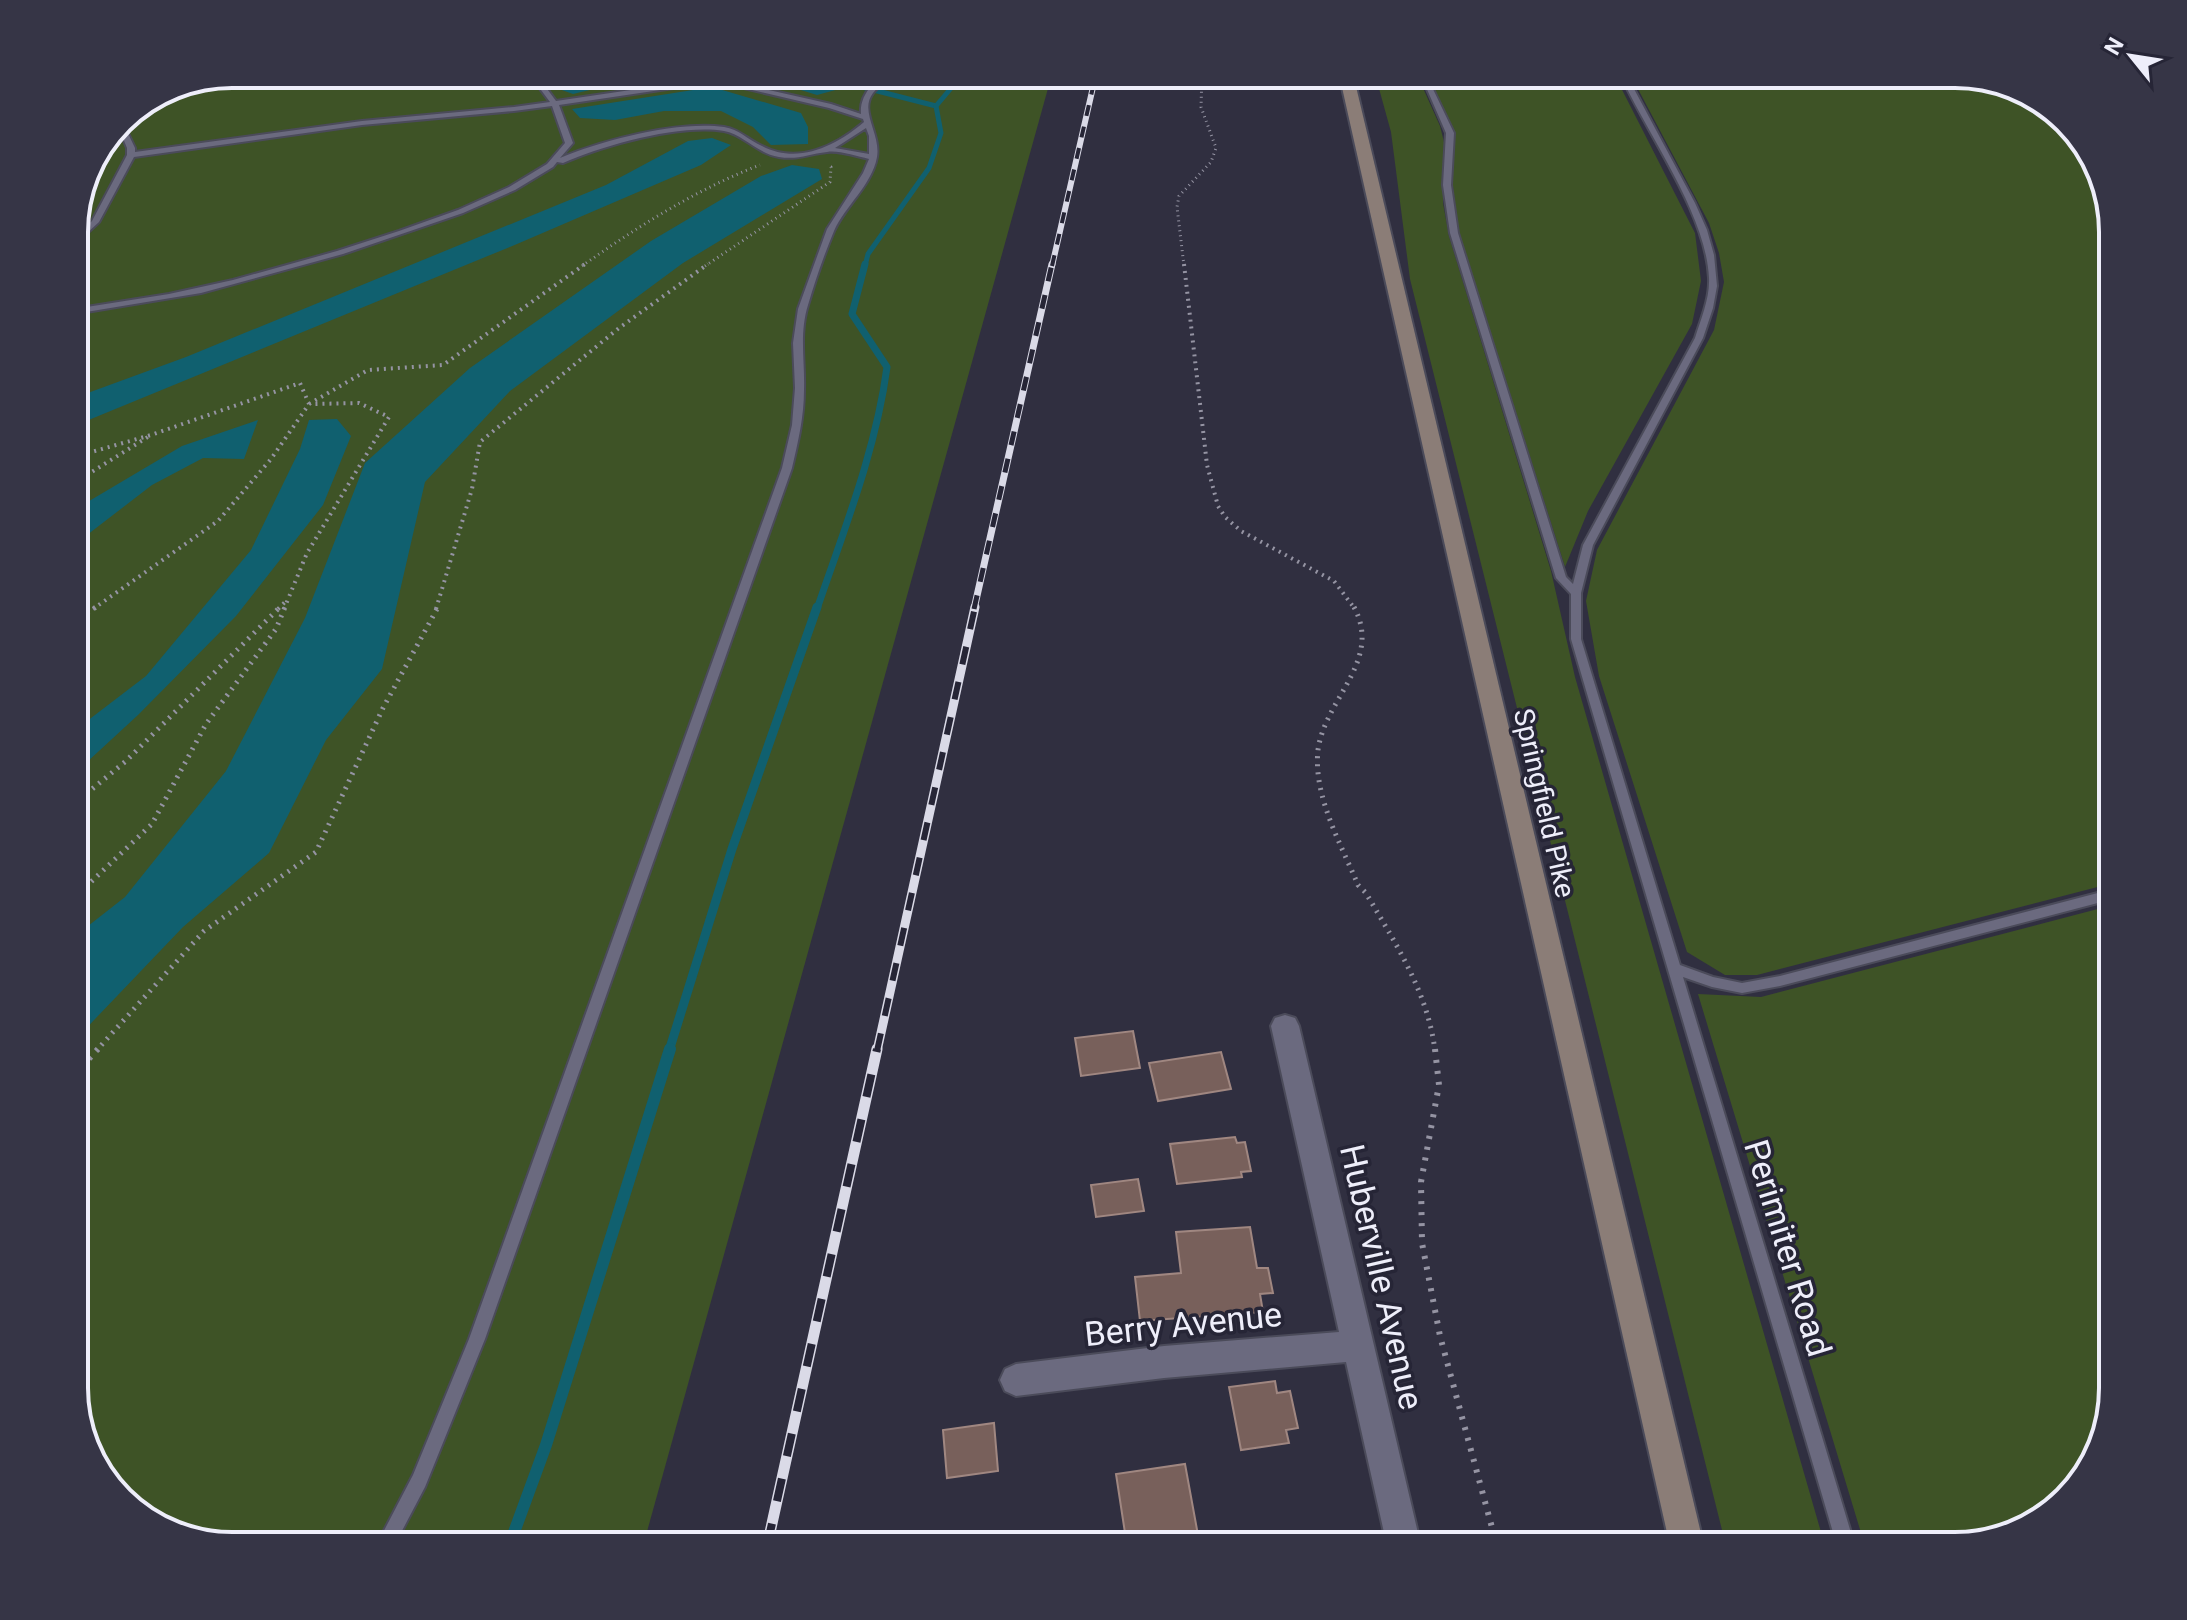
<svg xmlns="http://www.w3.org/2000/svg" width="2187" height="1620" font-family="Roboto,sans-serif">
	<rect width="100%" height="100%" fill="#302f40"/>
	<!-- green -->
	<g fill="#3e5326">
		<polygon points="232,74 1052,74 643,1546 232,1546 136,1514 95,1466 74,1398 74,222 91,162 128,114 172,86"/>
		<polygon points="1375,74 1424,74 1423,88 1440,126 1445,146 1443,203 1449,236 1551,571 1575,677 1825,1546 1726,1546 1410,279 1391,132"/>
		<polygon points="1436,74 1614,74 1695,233 1701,281 1692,324 1588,511 1565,567 1459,233 1452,179 1454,131 1436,97 1433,81"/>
		<polygon points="1630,74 1955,74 2051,106 2096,162 2113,232 2113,883 1757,975 1725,975 1687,952 1599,676 1586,601 1597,550 1714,330 1724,282 1719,253 1709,223"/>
		<polygon points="2113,905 2113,1388 2081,1484 2025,1529 1955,1546 1865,1546 1698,994 1761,997"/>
	</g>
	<!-- water -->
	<g fill="#10606f">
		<polygon points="551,74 606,74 602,87 573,94 559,89"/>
		<polygon points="795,74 859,74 854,85 817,95 765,79"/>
		<polygon points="712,87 801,113 808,127 808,144 771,145 753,127 721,111 664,111 615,120 580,118 572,109"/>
		<polygon points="712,138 731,145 701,165 517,244 74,426 74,398 186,357 606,185 688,141"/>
		<polygon points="792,165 819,169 822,179 683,263 510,391 425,482 382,669 326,740 269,853 183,927 74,1041 74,937 125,897 226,771 305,618 365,463 470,368 651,241 761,176"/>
		<polygon points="337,419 351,436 323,505 236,616 138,715 74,774 74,731 146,676 251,550 300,449 309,420"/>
		<polygon points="258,420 244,459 203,458 152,485 74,545 74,510 182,446"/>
	</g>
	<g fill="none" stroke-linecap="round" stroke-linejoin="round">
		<!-- stream-far3 -->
		<g stroke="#10606f" stroke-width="5">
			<polyline points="854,85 936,106"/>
			<polyline points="865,266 868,254 929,168 941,133 936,106 963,74"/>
		</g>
		<!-- stream-far2 -->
		<path stroke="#10606f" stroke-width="7" d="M817,609C844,530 876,450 887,367L852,314L865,264"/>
		<!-- stream-far1 -->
		<polyline stroke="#10606f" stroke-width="9" points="669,1051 732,849 817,607"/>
		<!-- stream -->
		<polyline stroke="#10606f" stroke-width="12" points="509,1546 546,1445 670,1049"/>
	</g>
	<!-- building -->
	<g fill="#78605b" stroke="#a08781" stroke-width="2">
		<polygon points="1133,1031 1140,1068 1081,1076 1075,1038"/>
		<polygon points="1221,1052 1231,1089 1158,1101 1149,1063"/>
		<polygon points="1235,1137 1237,1143 1245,1142 1251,1171 1241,1172 1242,1177 1177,1184 1170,1144"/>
		<polygon points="1138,1179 1144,1211 1096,1217 1091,1185"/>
		<polygon points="1250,1227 1257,1268 1268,1268 1273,1293 1260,1294 1263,1312 1140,1321 1135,1277 1181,1273 1176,1232"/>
		<polygon points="1275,1381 1277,1393 1290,1391 1298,1428 1286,1430 1289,1443 1241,1450 1229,1387"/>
		<polygon points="994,1423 998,1471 947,1478 943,1430"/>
		<polygon points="1185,1464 1200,1546 1127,1546 1116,1474"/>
	</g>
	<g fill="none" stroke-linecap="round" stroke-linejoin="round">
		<!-- lane casing -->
		<g stroke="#4b4b5a" stroke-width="4">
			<g id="lane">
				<path d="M529,74H536L556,101L740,74H757L725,80L831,104L861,114C859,95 877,74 896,74C889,80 879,85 873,93C859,111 881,134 877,157C872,185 845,206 834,231C824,255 815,281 808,305C799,334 805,361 804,390C804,417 798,442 792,468L485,1339L425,1487L394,1546H376L413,1475L469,1339L782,468L792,425L795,388L793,343L798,309L827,229L863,173L869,159C856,156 838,150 827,152C809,154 798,160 779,157C756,153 743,134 724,131C679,124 605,145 563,163L557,162L553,167L515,190L463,213L343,254L201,293L74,314V309L169,294L233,280L337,251L399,231L458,210L509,187L547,164L565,143L552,106L514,111L362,125L134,157L99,222L74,245V238L92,221L127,155V148L118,126L122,121L135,148V152L362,121L514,107L550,102ZM721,81L722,83L829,108L863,119L864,122C836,146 798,165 762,146C748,140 739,129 724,127C676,121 604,140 560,158L573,143L559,105ZM866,128L869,136V154L835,148Z"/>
				<path d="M1426,74H1432V87L1454,133L1451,185L1458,233L1566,577L1573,584L1583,545L1695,338C1701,319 1710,298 1709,278C1706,213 1647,134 1620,74H1626L1695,203L1707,230L1714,255L1717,286L1713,308L1703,338L1593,545L1581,593V639L1680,965L1713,977L1742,983L1780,976L2113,889V899L1780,986L1742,993L1712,987L1683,977L1855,1546H1837L1571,639V594L1556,578L1450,233L1443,185L1446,133L1426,87Z"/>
			</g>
		</g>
		<!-- street casing -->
		<g stroke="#4b4b5a" stroke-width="4">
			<polygon id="street" points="1285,1015 1295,1018 1299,1026 1421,1546 1387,1546 1346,1362 1164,1378 1016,1396 1005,1391 1000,1380 1005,1369 1016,1364 1164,1346 1339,1332 1271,1026 1275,1018"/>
		</g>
		<!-- secondary casing -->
		<g stroke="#4b4b5a" stroke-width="4">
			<polygon id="secondary" points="1339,74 1353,74 1704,1546 1670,1546"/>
		</g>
		<!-- path-far3 -->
		<g stroke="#9594a3" stroke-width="3" stroke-dasharray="1 4" stroke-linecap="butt">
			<path d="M582,266C637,227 697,189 760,165"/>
			<polyline points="705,266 830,182 831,167 827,166"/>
			<polyline points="1184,266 1177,207 1179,196 1211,162 1216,148 1201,107 1202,74"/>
		</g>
		<!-- path-far2 -->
		<g stroke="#9594a3" stroke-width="4" stroke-dasharray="2 5" stroke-linecap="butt">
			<polyline points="1184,264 1207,465 1218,506 1225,517 1241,531 1334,581 1355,609"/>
			<polyline points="309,404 368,370 443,365 585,264"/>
			<polyline points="74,457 151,435 74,483"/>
			<polyline points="93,609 218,521 271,459 309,404 300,383 151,435"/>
			<polyline points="278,609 287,600"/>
			<polyline points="284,609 307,553 389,417 359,403 313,404"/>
			<polyline points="436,609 472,489 480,442 619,328 708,264"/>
		</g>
		<!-- path-far1 -->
		<g stroke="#9594a3" stroke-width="5" stroke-dasharray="2 6" stroke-linecap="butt">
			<path d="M1354,607C1383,661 1325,698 1318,750C1313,796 1341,844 1358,885L1366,893C1395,943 1428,992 1435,1051"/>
			<polyline points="74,622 96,607"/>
			<polyline points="74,804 126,761 280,607"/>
			<polyline points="74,898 152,824 206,724 276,629 285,607"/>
			<polyline points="96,1051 204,931 316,852 383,708 438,607"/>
		</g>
		<!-- path -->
		<g stroke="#9594a3" stroke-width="6" stroke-dasharray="3 8" stroke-linecap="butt">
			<polyline points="1435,1049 1439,1085 1421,1182 1422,1243 1440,1336 1497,1546"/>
			<polyline points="74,1075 98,1049"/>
		</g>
		<!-- lane -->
		<use href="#lane" fill="#6b6a7f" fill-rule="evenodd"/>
		<!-- street -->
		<use href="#street" fill="#6b6a7f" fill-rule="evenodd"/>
		<!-- secondary -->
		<use href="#secondary" fill="#8b7d77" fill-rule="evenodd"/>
		<!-- rail-far3 casing -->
		<g stroke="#dadae7" stroke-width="6">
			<polyline id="rail-far3" points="1052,266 1096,74"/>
		</g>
		<!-- rail-far2 casing -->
		<g stroke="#dadae7" stroke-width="7">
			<polyline id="rail-far2" points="974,609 1052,264"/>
		</g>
		<!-- rail-far1 casing -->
		<g stroke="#dadae7" stroke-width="9">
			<polyline id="rail-far1" points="877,1051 975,607"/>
		</g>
		<!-- rail casing -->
		<g stroke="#dadae7" stroke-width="11">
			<polyline id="rail" points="767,1546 877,1049"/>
		</g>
		<!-- rail-far3 -->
		<use href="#rail-far3" stroke="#262536" stroke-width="4" stroke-dasharray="11" stroke-linecap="butt"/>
		<!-- rail-far2 -->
		<use href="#rail-far2" stroke="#262536" stroke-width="5" stroke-dasharray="14" stroke-linecap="butt"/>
		<!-- rail-far1 -->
		<use href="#rail-far1" stroke="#262536" stroke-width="6" stroke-dasharray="18" stroke-linecap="butt"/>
		<!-- rail -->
		<use href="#rail" stroke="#262536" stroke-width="8" stroke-dasharray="23" stroke-linecap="butt"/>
	</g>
	<g text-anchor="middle" stroke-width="7" stroke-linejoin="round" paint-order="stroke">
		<!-- street labels -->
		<g font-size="28" fill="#eeeefa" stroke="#262536">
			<text transform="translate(1545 803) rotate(77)" y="10">Springfield Pike</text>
		</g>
		<!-- near-street labels -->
		<g font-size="34" fill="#eeeefa" stroke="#262536">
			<text transform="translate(1788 1248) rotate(73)" y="12">Perimiter Road</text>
			<text transform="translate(1382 1277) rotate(77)" y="12">Huberville Avenue</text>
			<text transform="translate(1183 1324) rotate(-6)" y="12">Berry Avenue</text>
		</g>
	</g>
	<!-- crop -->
	<path d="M0 0H2187V1620H0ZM232 88H1955A144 144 0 0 1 2099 232V1388A144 144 0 0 1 1955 1532H232A144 144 0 0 1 88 1388V232A144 144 0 0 1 232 88Z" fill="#363546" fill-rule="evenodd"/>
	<path fill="none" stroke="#eeeefa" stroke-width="4" d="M232 88H1955A144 144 0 0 1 2099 232V1388A144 144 0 0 1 1955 1532H232A144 144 0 0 1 88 1388V232A144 144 0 0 1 232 88Z"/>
	<!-- north arrow -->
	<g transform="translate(2131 56) rotate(300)" stroke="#262536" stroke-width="6" paint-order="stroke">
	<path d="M0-6L14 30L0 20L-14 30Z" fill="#eeeefa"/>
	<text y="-12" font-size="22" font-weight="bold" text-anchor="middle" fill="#eeeefa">N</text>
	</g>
</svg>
